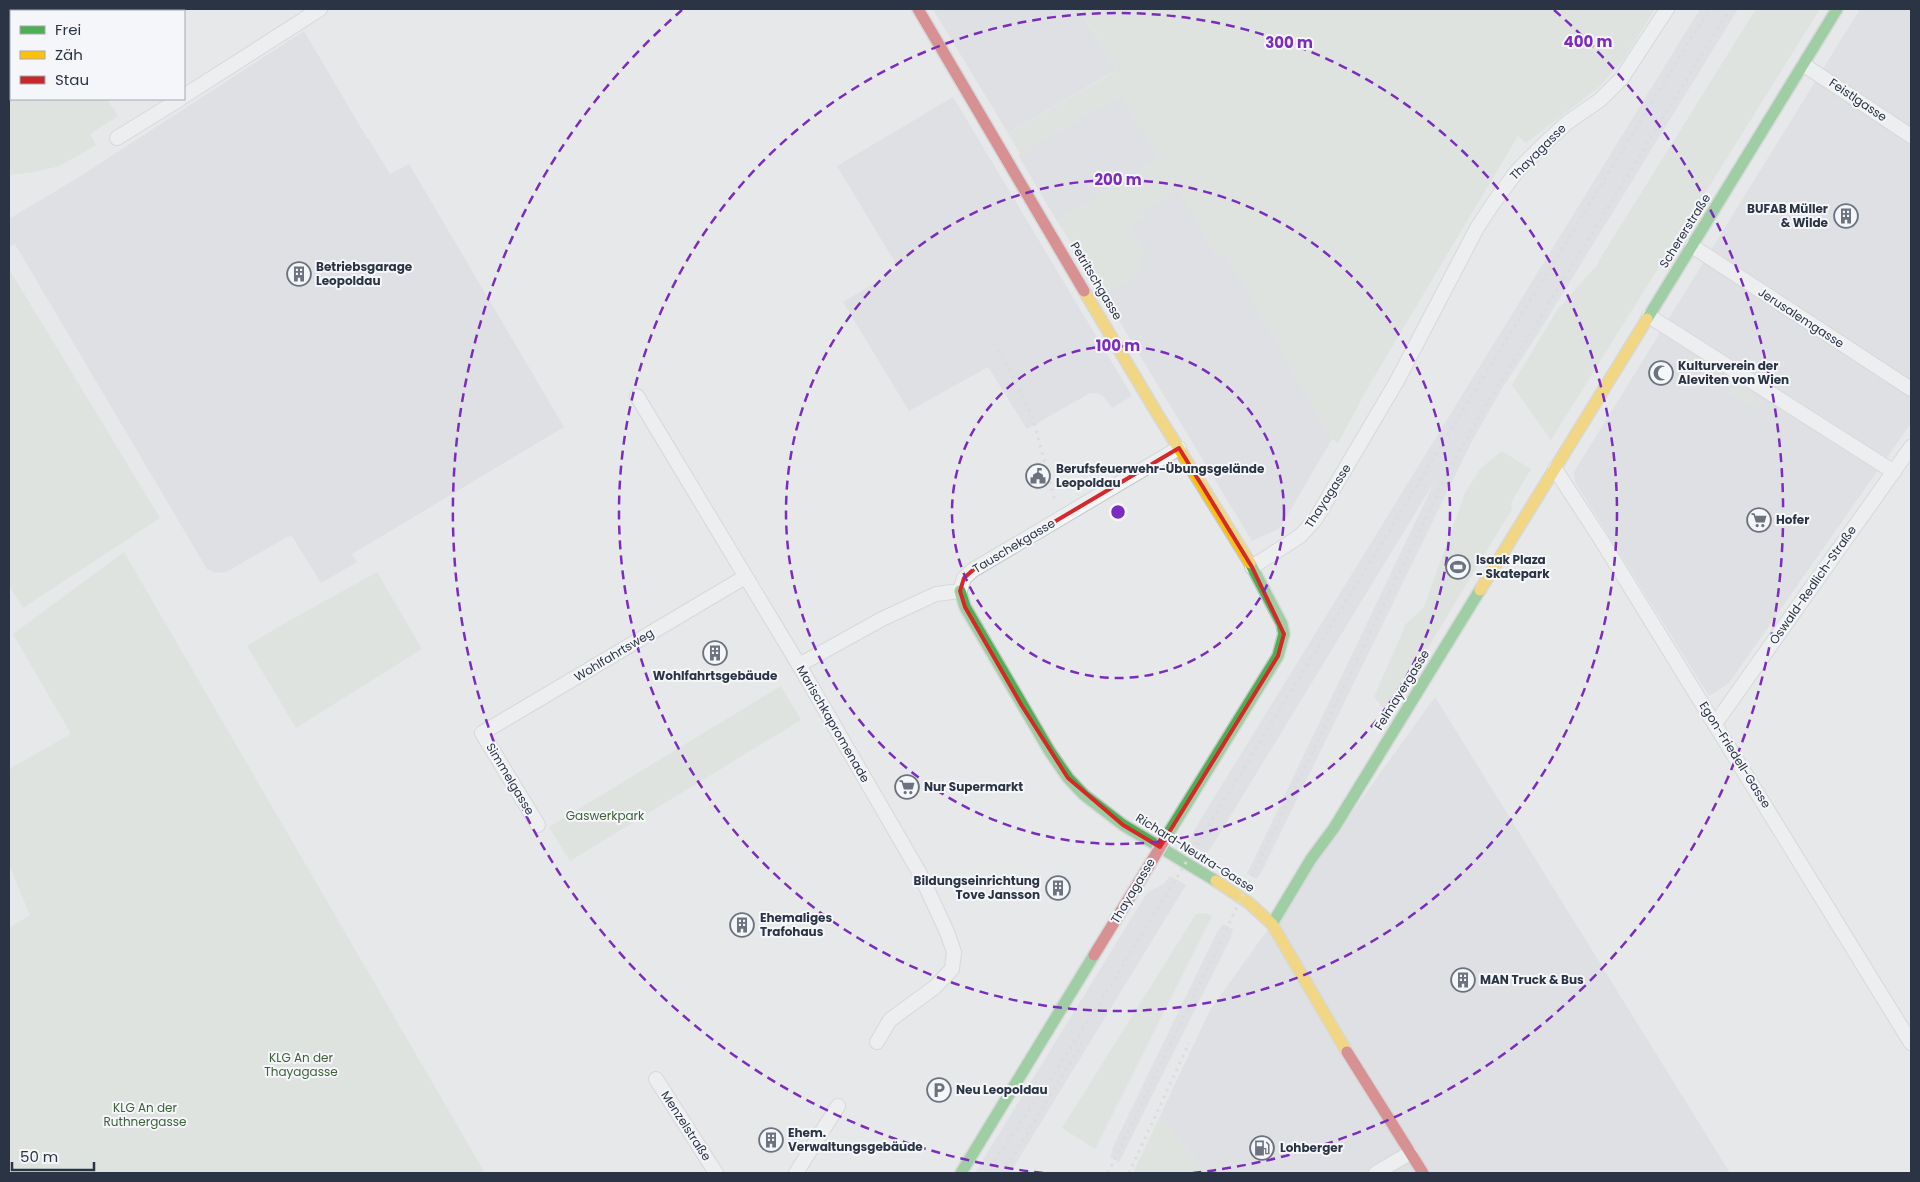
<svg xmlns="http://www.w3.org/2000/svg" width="1920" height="1182" font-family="Poppins,sans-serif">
	<rect width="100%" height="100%" fill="#e6e8ea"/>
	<!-- built -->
	<g fill="#d4d7dd">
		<polygon points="933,9 1079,9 1116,70 1008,133"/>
		<polygon points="1700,9 1738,9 1539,332 1501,390 1472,441 1262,871 1257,879 1247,874 1436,479 1212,846 1201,860 1185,850 1196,827"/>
		<polygon points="1860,9 1911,9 1911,423 1729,683 1709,696 1575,482 1574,472"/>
		<polygon points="304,31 367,138 368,138 390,174 409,164 564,427 352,554 357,562 321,583 292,536 287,537 226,572 215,573 207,569 15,244 11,246 9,241 9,219 76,179"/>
		<polygon points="1121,95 1160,159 1057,221 1018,155"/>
		<polygon points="953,97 1132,396 1112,408 1103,396 1097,393 1090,393 1027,429 988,367 909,411 843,302 899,269 837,166"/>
		<polygon points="1178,189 1217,255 1224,251 1332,439 1280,528 1252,541 1104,296 1144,253 1129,228 1143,210"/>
		<polygon points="1435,697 1730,1173 1203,1173 1192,1155 1160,1116 1210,1010"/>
		<polygon points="1170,876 1186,885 1010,1173 975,1173 1147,893 1165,883"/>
		<polygon points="1223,924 1233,929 1231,937 1119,1162 1110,1157 1114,1145 1217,932"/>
	</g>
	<!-- green -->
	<g fill="#d6ded6">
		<polygon points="9,9 45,9 47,11 11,11 11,99 107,99 118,116 90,134 96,145 60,166 34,172 9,175"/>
		<polygon points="1080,9 1655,9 1624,59 1599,87 1526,143 1518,136 1371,382 1338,443 1332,439 1224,252 1218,256 1178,190 1143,210 1147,217 1129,228 1144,253 1138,276 1104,295 1057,221 1160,159 1121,95 1020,154 1008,133 1116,71"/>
		<polygon points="1756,9 1820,9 1551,440 1512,385 1558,309 1599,263 1598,262"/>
		<polygon points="9,269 160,518 23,608 9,585"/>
		<polygon points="1734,385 1761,402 1756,410 1729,393"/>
		<polygon points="1502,451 1531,469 1511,503 1512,509 1388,714 1374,697 1406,624 1424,607 1465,493 1480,469"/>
		<polygon points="124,552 485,1173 9,1173 9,928 30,915 9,865 9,769 71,734 13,634"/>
		<polygon points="377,572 422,649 296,728 247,646 287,622"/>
		<polygon points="781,686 801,720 570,861 549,827"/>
		<polygon points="1205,913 1212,916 1095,1149 1062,1128 1196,914"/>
		<polygon points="1160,1116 1192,1155 1203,1173 1133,1173"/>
	</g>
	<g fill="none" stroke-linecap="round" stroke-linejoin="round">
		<!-- street casing -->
		<g stroke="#c4c6c8" stroke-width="16">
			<g id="street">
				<polyline points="1804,65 1911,136"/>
				<polyline points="184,96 320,9"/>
				<polyline points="117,138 180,99"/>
				<polyline points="1692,246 1911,389"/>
				<polyline points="1649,316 1894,472"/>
				<polyline points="637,396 799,665 919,872 947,932 954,952 952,969 935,987 890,1020 877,1042"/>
				<polyline points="1555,469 1600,538 1911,1043"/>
				<polyline points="1252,567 1300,536 1315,520 1397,381 1477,228 1492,205 1517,171 1546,142 1568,122 1600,100 1622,78 1667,9"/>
				<polyline points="799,665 882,619 936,594 960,591 964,578 973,570 1179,448"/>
				<polyline points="1715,724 1911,447"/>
				<polyline points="538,825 482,733 745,577"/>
				<polyline points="656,1079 716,1173"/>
				<polyline points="796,1173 838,1106"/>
				<polyline points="1376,1173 1410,1153"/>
			</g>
		</g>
		<!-- fast casing -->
		<g stroke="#c4c6c8" stroke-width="14">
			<g id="fast">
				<polyline points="1647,319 1837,9"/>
				<polyline points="960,591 965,607 1050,752 1068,778 1084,795 1123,825 1216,881"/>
				<polyline points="1165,839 1278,656 1284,634 1282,624 1250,563"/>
				<polyline points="1272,924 1311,859 1334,828 1480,590"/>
				<polyline points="961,1173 1094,955"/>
			</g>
		</g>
		<!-- slow casing -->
		<g stroke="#c4c6c8" stroke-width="14">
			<g id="slow">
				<polyline points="1084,291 1158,415 1250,563"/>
				<polyline points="1480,590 1647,319"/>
				<polyline points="1216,881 1249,903 1272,924 1347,1052"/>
			</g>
		</g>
		<!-- jam casing -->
		<g stroke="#c4c6c8" stroke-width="14">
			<g id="jam">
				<polyline points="918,9 1084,291"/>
				<polyline points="1094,955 1150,864"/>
				<polyline points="1347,1052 1423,1173"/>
			</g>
		</g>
		<!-- street -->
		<use href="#street" stroke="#f5f6f7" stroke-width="14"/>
		<!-- fast -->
		<use href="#fast" stroke="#4caf50" stroke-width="11"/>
		<!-- slow -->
		<use href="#slow" stroke="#ffc107" stroke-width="11"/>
		<!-- jam -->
		<use href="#jam" stroke="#c62828" stroke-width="11"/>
		<!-- rail -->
		<g stroke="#cecfd2" stroke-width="3" stroke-dasharray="2.5 5" stroke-linecap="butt">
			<polyline points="994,343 1010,370 1033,419 1055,501"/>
			<polyline points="986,1173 1052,1077 1114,980 1709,9"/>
			<polyline points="1003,1173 1083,1042"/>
			<polyline points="1108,1173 1452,464 1482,412 1730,9"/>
			<polyline points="1129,1173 1189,1043"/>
		</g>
		<!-- jam-bridge casing -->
		<g stroke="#c4c6c8" stroke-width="14" stroke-linecap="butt">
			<polyline id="jam-bridge" points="1150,864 1165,839"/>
		</g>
		<!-- jam-bridge -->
		<use href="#jam-bridge" stroke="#c62828" stroke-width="11"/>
	</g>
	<!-- marked area -->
	<path d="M0 0H1920V1182H0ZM1179,448L1252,567L1284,634L1278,656L1160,847L1123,825L1068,778L1022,706L965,607L960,591L964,578L973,570Z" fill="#e6e8ea" fill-opacity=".55" fill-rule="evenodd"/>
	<path fill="none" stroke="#d62828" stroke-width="4" stroke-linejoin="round" d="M1179,448L1252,567L1284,634L1278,656L1160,847L1123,825L1068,778L1022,706L965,607L960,591L964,578L973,570Z"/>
	<!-- distance rings -->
	<g fill="none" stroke="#7b2cbf" stroke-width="2.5" stroke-dasharray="9 6">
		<circle cx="1118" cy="512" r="166"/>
		<circle cx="1118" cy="512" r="332"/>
		<circle cx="1118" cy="512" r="499"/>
		<path d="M1043 1173A665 665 0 0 1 682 10M1554 10A665 665 0 0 1 1193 1173"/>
	</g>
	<!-- icons -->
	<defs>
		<g id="building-ring" transform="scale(1.25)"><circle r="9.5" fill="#f4f6f9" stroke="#6c737f" stroke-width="1.5"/><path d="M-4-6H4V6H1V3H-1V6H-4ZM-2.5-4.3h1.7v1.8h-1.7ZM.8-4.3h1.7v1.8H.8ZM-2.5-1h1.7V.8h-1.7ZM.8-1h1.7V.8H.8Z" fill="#6c737f"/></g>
		<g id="mosque-ring" transform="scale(1.25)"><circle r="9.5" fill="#f4f6f9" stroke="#6c737f" stroke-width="1.5"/><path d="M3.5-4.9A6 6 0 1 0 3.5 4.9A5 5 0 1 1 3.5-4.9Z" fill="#6c737f"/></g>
		<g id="civic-ring" transform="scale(1.25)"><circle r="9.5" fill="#f4f6f9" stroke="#6c737f" stroke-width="1.5"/><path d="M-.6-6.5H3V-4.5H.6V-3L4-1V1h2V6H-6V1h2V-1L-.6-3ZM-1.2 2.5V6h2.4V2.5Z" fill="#6c737f"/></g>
		<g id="supermarket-ring" transform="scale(1.25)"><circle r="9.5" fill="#f4f6f9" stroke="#6c737f" stroke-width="1.5"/><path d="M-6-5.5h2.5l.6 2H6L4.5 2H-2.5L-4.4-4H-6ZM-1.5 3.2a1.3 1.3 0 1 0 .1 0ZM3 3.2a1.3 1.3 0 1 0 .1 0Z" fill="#6c737f"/></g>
		<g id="stadium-ring" transform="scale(1.25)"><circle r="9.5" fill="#f4f6f9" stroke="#6c737f" stroke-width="1.5"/><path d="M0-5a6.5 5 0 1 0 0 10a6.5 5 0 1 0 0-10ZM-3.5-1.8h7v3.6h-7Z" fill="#6c737f"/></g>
		<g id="parking-ring" transform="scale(1.25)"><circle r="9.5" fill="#f4f6f9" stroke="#6c737f" stroke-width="1.5"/><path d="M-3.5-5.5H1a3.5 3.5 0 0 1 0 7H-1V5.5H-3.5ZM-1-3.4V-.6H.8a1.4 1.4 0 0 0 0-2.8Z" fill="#6c737f"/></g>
		<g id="fuel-ring" transform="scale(1.25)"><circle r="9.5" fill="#f4f6f9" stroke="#6c737f" stroke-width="1.5"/><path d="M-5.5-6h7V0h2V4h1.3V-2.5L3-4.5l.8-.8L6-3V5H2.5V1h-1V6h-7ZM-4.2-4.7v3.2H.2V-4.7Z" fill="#6c737f"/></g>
	</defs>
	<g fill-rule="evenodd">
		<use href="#building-ring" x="1846" y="216"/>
		<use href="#building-ring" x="299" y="274"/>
		<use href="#mosque-ring" x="1661" y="373"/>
		<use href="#civic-ring" x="1038" y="476"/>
		<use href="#supermarket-ring" x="1759" y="520"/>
		<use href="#stadium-ring" x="1458" y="567"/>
		<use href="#building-ring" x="715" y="653"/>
		<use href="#supermarket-ring" x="907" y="787"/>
		<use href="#building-ring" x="1058" y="888"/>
		<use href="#building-ring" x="742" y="925"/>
		<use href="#building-ring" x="1463" y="980"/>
		<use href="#parking-ring" x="939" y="1090"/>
		<use href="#building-ring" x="771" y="1140"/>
		<use href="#fuel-ring" x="1262" y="1148"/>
	</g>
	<g text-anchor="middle" stroke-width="4" stroke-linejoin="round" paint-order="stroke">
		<!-- street labels -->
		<g font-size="12" fill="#2b3445" stroke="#f4f6f9">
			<text transform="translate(1858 100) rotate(34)" y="4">Feistlgasse</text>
			<text transform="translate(1538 152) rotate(-45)" y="4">Thayagasse</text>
			<text transform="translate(1685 231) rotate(-58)" y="4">Schererstraße</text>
			<text transform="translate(1096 281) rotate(59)" y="4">Petritschgasse</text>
			<text transform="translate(1801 318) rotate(33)" y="4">Jerusalemgasse</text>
			<text transform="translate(1328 496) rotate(-57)" y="4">Thayagasse</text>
			<text transform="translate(1014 546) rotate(-31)" y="4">Tauschekgasse</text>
			<text transform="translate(1813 585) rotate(-55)" y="4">Oswald-Redlich-Straße</text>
			<text transform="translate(614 655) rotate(-31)" y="4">Wohlfahrtsweg</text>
			<text transform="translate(1402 690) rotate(-58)" y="4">Felmayergasse</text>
			<text transform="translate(833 724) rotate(60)" y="4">Marischkapromenade</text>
			<text transform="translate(1735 755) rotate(58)" y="4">Egon-Friedell-Gasse</text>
			<text transform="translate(510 779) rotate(59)" y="4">Simmelgasse</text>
			<text transform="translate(1195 853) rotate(32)" y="4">Richard-Neutra-Gasse</text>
			<text transform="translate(1133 891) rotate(-59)" y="4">Thayagasse</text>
			<text transform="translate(686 1126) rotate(57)" y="4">Menzelstraße</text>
		</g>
		<!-- poi labels -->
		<g font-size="12" font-weight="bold" fill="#2b3445" stroke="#f4f6f9" text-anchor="start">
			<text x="1828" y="213" text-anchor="end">BUFAB Müller<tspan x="1828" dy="14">&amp; Wilde</tspan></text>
			<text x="316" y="271">Betriebsgarage<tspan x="316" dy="14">Leopoldau</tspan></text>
			<text x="1678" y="370">Kulturverein der<tspan x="1678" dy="14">Aleviten von Wien</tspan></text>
			<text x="1056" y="473">Berufsfeuerwehr-Übungsgelände<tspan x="1056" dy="14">Leopoldau</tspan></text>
			<text x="1776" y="524">Hofer</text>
			<text x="1476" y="564">Isaak Plaza<tspan x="1476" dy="14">- Skatepark</tspan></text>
			<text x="715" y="680" text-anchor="middle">Wohlfahrtsgebäude</text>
			<text x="924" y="791">Nur Supermarkt</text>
			<text x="1040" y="885" text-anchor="end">Bildungseinrichtung<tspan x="1040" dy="14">Tove Jansson</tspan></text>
			<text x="760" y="922">Ehemaliges<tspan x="760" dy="14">Trafohaus</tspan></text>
			<text x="1480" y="984">MAN Truck &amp; Bus</text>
			<text x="956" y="1094">Neu Leopoldau</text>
			<text x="788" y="1137">Ehem.<tspan x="788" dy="14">Verwaltungsgebäude</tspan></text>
			<text x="1280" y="1152">Lohberger</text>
		</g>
		<!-- park labels -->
		<g font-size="12" fill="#3f6138" stroke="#f4f6f9">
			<text x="605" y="820">Gaswerkpark</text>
			<text x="301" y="1062">KLG An der<tspan x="301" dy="14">Thayagasse</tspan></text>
			<text x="145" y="1112">KLG An der<tspan x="145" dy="14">Ruthnergasse</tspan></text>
		</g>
	</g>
	<circle cx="1118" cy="512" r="8" fill="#7b2cbf" stroke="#f4f6f9" stroke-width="2.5"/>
	<g font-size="15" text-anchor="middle" font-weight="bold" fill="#7b2cbf" stroke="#f4f6f9" stroke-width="4" stroke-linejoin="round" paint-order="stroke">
		<text x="1588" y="47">400 m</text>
		<text x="1289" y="48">300 m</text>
		<text x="1118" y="185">200 m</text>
		<text x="1118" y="351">100 m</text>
	</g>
	<!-- border -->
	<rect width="1920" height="1182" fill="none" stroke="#2b3445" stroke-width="20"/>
	<!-- legend -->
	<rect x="10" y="10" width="175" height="90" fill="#f4f6f9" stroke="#a4a8b1"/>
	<rect x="20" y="26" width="25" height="8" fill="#4caf50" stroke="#a4a8b1"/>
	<text x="55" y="35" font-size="15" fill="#2b3445">Frei</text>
	<rect x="20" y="51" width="25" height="8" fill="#ffc107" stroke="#a4a8b1"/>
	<text x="55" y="60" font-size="15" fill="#2b3445">Zäh</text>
	<rect x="20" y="76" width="25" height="8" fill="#c62828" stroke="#a4a8b1"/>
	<text x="55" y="85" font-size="15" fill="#2b3445">Stau</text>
	<!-- scale -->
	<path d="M12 1162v8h82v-8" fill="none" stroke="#2b3445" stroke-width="2.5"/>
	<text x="20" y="1162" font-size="15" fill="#2b3445" stroke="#f4f6f9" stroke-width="4" paint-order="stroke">50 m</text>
</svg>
